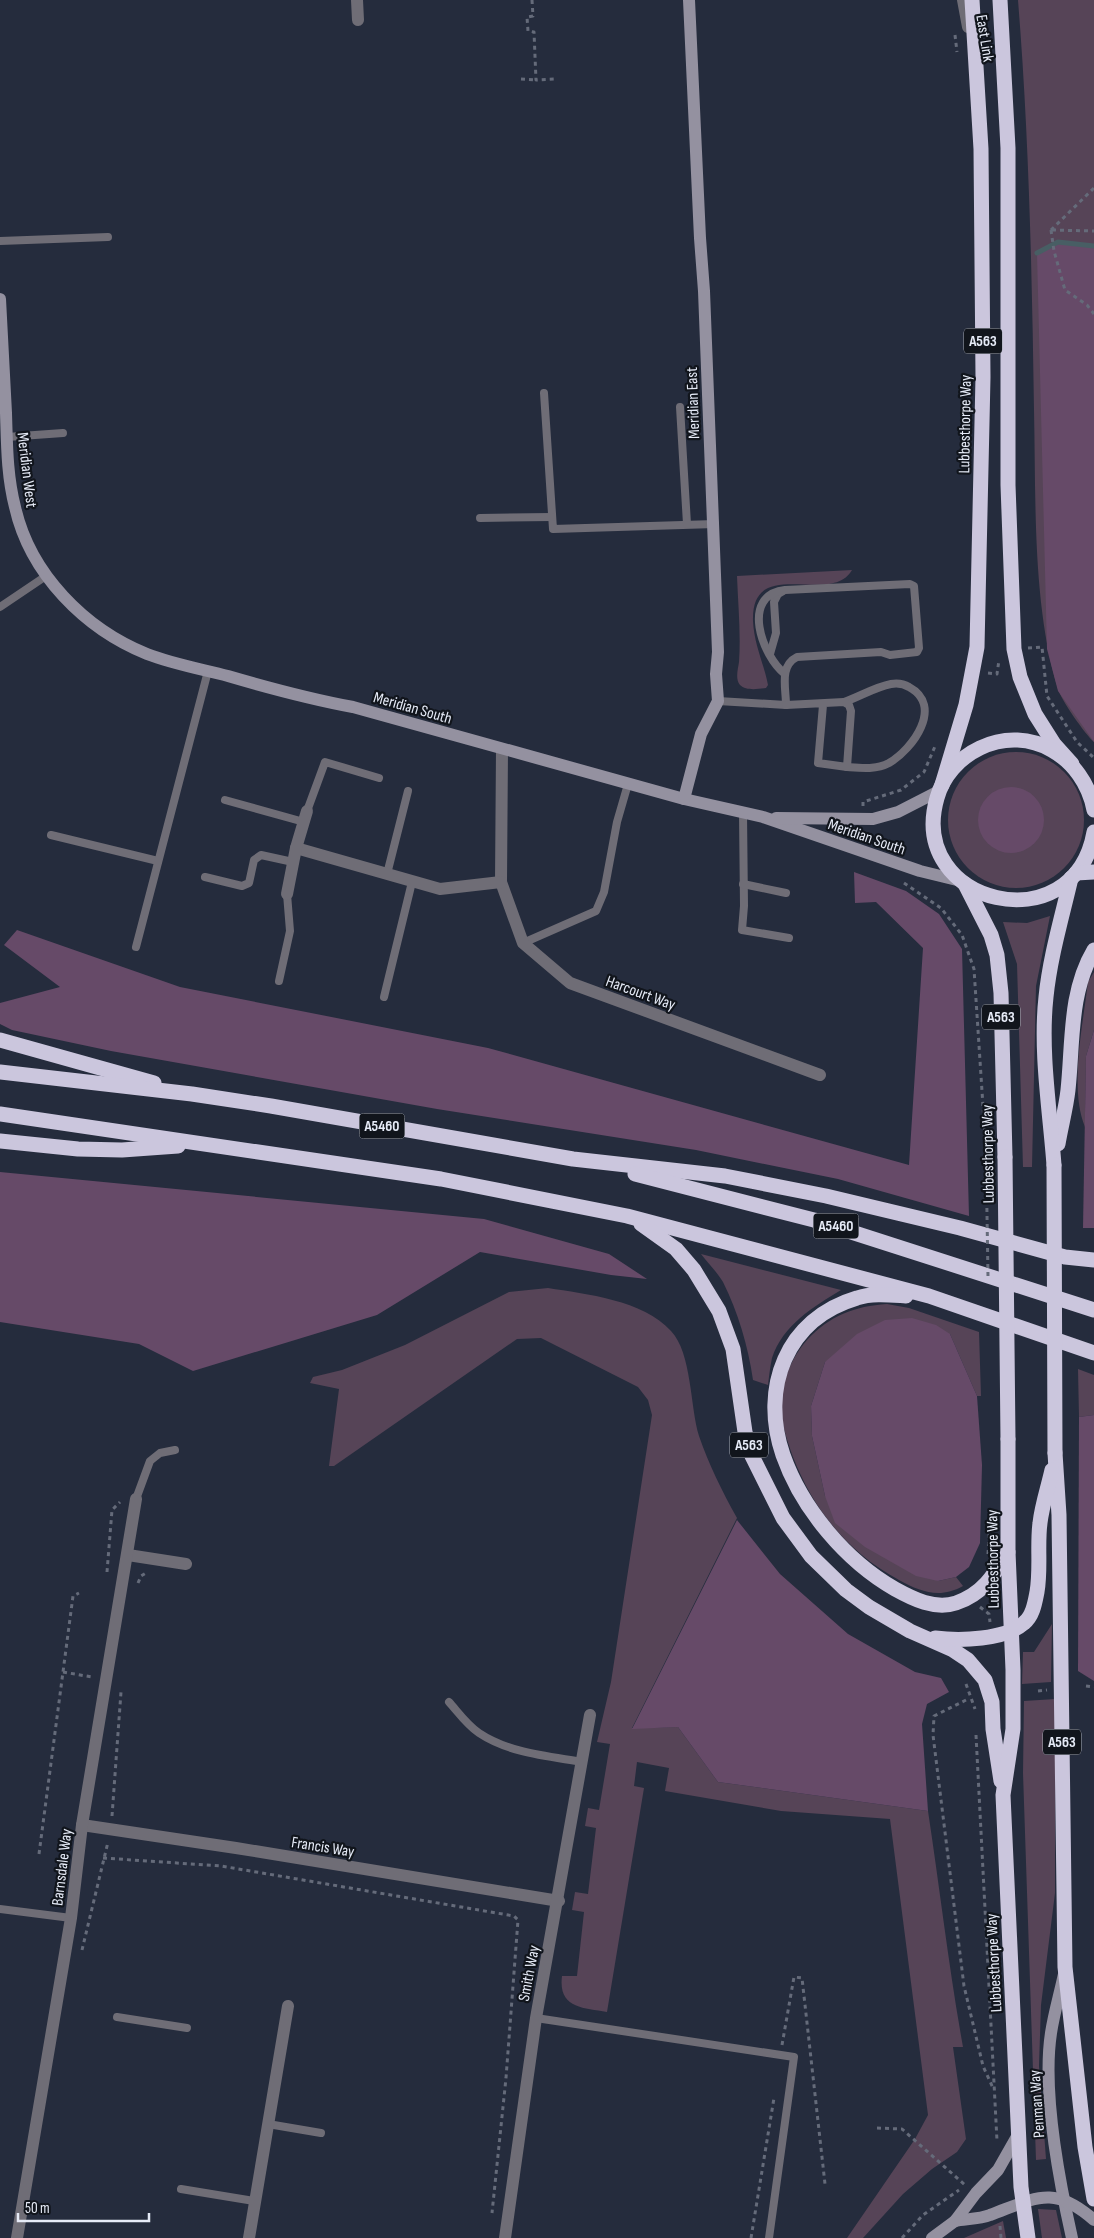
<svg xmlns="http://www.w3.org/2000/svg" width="1094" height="2238" font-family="'Sofia Sans Condensed',sans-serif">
	<rect width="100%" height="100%" fill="#252c3d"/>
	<!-- green -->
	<g fill="#564457">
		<path d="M1018,0H1094V742C1085,734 1061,700 1058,689C1032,604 1036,498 1034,410C1032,273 1029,136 1018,0Z"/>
		<path d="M852,570C831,607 751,554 753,621C754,644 764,664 768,685L766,688C758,689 746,691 740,685C735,679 738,669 739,662C741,634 738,604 737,576Z"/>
		<circle cx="1016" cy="820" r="68"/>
		<polygon points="1050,916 1036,986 1032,1167 1023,1167 1017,964 1003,922 1027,923"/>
		<path d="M1094,972V1030L1086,1056L1085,1127C1069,1089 1083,1024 1088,982Z"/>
		<path d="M701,1254L841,1290C813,1307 783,1325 772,1358C770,1367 769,1377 768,1385L753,1380C748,1346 738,1312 723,1282C717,1272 708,1263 701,1254Z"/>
		<path d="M548,1288C586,1294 643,1300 671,1331C692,1353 690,1407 699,1436C709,1465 722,1491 737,1518L632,1728L678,1727L718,1782L928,1811C940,1890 949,1969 963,2047H953L966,2139L957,2152L932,2169L903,2194L863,2238H847L915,2139L928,2115L890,1819L781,1811L665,1791L669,1768L637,1762L634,1786L644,1788L607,2012C582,2008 558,2008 562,1976H577L584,1912L572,1910L575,1892L588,1894L596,1828L585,1826L588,1808L599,1810L610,1744L597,1742L611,1682L652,1415L648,1400L638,1387L541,1338L517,1339L334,1466H329L339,1389L310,1383L313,1377L342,1370L405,1345L509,1292Z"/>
		<path d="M887,1304L909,1308L979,1332L981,1396H977L950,1334L825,1362L811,1406L812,1436L825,1496L938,1581L956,1577L963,1586C940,1599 921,1592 899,1580C849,1553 814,1511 793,1457C788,1443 783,1428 781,1413C779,1388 790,1359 807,1340C829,1316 855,1306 887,1304Z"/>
		<polygon points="1078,1369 1094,1375 1094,1415 1079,1417"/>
		<polygon points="1052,1624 1051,1682 1022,1684 1023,1652 1034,1652"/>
		<polygon points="1055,1699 1055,1893 1041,2005 1039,2066 1046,2159 1036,2160 1023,1773 1024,1701"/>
		<polygon points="1038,2209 1056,2210 1062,2238 1042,2238"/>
		<polygon points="1003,2221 1006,2238 964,2238"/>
	</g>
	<!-- forest -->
	<g fill="#664a68">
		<polygon points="1058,242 1094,246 1094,742 1058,691 1047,649 1037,253"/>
		<circle cx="1011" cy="820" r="33"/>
		<polygon points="854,872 906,891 939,914 962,949 969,1216 838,1179 696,1150 437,1109 111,1051 12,1030 0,1024 0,1003 60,987 4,945 17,930 180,987 488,1048 909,1165 923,948 876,902 855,903"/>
		<polygon points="1094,1030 1094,1228 1083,1228 1086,1056"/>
		<polygon points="0,1172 484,1219 609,1254 647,1279 611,1275 480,1252 377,1315 193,1371 139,1344 0,1322"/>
		<polygon points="912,1318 936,1325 950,1334 977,1396 982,1465 980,1543 969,1567 956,1577 938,1581 916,1576 865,1547 835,1523 825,1496 812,1436 811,1406 825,1362 857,1334 885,1320"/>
		<polygon points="1094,1415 1094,1681 1078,1671 1079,1417"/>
		<polygon points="737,1520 780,1574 848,1634 915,1672 941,1678 949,1692 927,1704 922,1724 928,1811 718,1782 678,1727 632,1729"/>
	</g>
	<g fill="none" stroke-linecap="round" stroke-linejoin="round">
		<!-- stream -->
		<polyline stroke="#485e64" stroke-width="5" points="1037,253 1058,242 1094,246"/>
		<!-- path -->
		<g stroke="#656b7a" stroke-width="3" stroke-dasharray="4 4" stroke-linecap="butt">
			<polyline points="532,0 533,16 527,17 528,31 534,32 536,80 556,79"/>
			<polyline points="955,35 957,52"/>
			<polyline points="521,79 536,80"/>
			<polyline points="1051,230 1054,251 1065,290 1087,305 1094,314"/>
			<polyline points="1051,230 1094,188"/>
			<polyline points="1052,230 1094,231"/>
			<polyline points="1028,648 1042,647 1047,696 1077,742 1094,758"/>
			<polyline points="988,673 997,674 999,660"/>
			<polyline points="863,806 863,802 901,790 924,772 936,744"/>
			<polyline points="904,883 941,908 962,935 974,969 986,1152"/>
			<polyline points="988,1554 990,1521"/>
			<polyline points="107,1572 112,1510 120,1502"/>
			<polyline points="138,1583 141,1576 146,1573"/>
			<polyline points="980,1607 989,1614 990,1622"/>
			<polyline points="63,1672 92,1677"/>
			<polyline points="966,1684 975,1709"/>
			<polyline points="1086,1686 1094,1687"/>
			<polyline points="1038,1691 1047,1690"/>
			<polyline points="966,1700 934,1716 933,1735 964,1986 983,2066 993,2088"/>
			<polyline points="976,1735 997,2141"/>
			<polyline points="112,1816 121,1692"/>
			<polyline points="39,1854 73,1596 79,1593"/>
			<polyline points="103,1858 221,1866 514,1916 518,1920 506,2078 492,2213"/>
			<polyline points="82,1950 108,1842"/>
			<polyline points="782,2045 794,1977 802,1978 825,2184"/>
			<polyline points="877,2128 902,2129 965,2185"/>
			<polyline points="1000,2226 1001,2238"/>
			<polyline points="751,2238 774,2098"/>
			<polyline points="902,2238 923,2215 959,2190"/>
		</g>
		<!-- lane -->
		<g stroke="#6f6d76" stroke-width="8">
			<polyline points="0,241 108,237"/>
			<polyline points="544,393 553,529 715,524"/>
			<polyline points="680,407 687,524"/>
			<polyline points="7,437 63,433"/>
			<polyline points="480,518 552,517"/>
			<polyline points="0,607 46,576"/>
			<polyline points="770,654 776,633 774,602 778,594 783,591"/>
			<path d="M718,701L786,705C786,688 779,666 797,657L881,652L890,655L917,652L919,648L914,586L910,584L785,590C740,595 762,656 785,674"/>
			<path d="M844,702C859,697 875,687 891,684C897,683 904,684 909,687C944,706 913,749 889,763C876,770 860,768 847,767"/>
			<polyline points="786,705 844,702 849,705 851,711 847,767 818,763 823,705"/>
			<polyline points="225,800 304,822"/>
			<polyline points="307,811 325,762 379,778"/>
			<polyline points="743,813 744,906 742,930 789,938"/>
			<polyline points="51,835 158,861"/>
			<polyline points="387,874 408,791"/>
			<polyline points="205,877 242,886 249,883 254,860 261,855 293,862"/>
			<polyline points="743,884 786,893"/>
			<polyline points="523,943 596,911 604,892 617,822 628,784"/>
			<polyline points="136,947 208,671"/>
			<polyline points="279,981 290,931 287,894"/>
			<polyline points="384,997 412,882"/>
			<polyline points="136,1499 150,1461 160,1453 175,1450"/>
			<path d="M449,1702C458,1712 467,1725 479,1733C509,1753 547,1756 582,1762"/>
			<polyline points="0,1909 71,1918"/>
			<polyline points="117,2017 187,2028"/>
			<polyline points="536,2018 794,2057 769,2238"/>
			<polyline points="268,2124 321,2133"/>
			<polyline points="181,2189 254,2201"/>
		</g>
		<!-- street -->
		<g stroke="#6f6d76" stroke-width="12">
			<polyline points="357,0 358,20"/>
			<polyline points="963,0 968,27"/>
			<polyline points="502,749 501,882 523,943 570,983 820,1075"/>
			<polyline points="296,848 440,889 501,882"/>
			<polyline points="287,894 296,848 307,811"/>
			<polyline points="128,1555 186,1564"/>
			<polyline points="82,1825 236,1848 559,1901"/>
			<polyline points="17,2238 71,1918 82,1825 136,1499"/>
			<polyline points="249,2238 288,2006"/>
			<polyline points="505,2238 536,2018 590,1715"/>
		</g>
		<!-- secondary -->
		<g stroke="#9491a0" stroke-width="12">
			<path d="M0,299C2,337 4,375 6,413C7,445 7,476 15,507C30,574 85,629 147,654C173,664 201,669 228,676C269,688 310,699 353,707L684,799L763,817L920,871L961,881"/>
			<polyline points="684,799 701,734 718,701 716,674 718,652 704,291 700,238 689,0"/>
			<polyline points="776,818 873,819 898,812 939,791"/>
			<path d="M1064,1974C1060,1993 1054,2013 1051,2033C1042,2092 1059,2180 1072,2238"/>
			<path d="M955,2221C966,2219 980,2219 990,2215C1036,2198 1053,2184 1094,2220"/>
			<polyline points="932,2238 955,2221 976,2193 998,2170 1019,2133"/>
		</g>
		<!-- highway -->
		<g stroke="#cbc6dd" stroke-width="15">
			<polyline points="1000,0 1008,148 1008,485 1014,649 1020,677 1035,714 1054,744 1072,764"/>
			<polyline points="942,785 966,705 977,647 983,377 981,149 972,0"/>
			<path d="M1094,810C1084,757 1030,724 980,748C959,758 943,776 937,798C906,905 1074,945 1094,832"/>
			<polyline points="1076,873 1094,872"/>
			<polyline points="965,884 991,935 997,955 1001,993 1005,1157"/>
			<polyline points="0,1040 154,1083"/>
			<polyline points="0,1072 192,1094 271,1106 573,1159 725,1176 826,1196 960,1228 1065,1257 1094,1260"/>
			<polyline points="0,1114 441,1179 627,1216 929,1296 1094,1353"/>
			<polyline points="0,1141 78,1149 122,1150 178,1146"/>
			<path d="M1058,1144C1061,1126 1066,1108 1068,1090C1073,1043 1069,992 1094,950"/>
			<path d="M1054,1165C1050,1111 1040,1051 1046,997C1050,957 1062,917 1071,878"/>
			<polyline points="635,1174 814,1220 1094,1310"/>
			<polyline points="641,1224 676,1249 694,1270 719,1311 733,1349 745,1432 752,1456 783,1518 811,1556 846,1590 869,1607 910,1631 953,1650 968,1660 985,1680 992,1702 993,1729 1001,1781"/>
			<path d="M906,1296C890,1295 872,1293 857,1298C786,1319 760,1388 783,1455C802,1509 846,1561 895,1589C913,1599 935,1610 956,1603C983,1594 994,1575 1008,1552"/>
			<polyline points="1008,1439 1008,1552 1013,1670 1013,1729 1003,1795 1021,2187 1028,2238"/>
			<polyline points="1055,1453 1059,1515 1065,1967 1085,2147 1094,2199"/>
			<path d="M935,1638C960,1641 1005,1640 1024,1623C1033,1616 1035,1602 1037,1592C1041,1569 1037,1545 1040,1523C1042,1505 1048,1488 1052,1470"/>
		</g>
		<!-- path-bridge -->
		<polyline stroke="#656b7a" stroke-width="3" stroke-dasharray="4 4" stroke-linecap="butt" points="986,1152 988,1277"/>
		<!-- highway-bridge -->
		<g stroke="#cbc6dd" stroke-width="15">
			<polyline points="1005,1157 1008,1439"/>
			<polyline points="1054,1165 1055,1453"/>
		</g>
	</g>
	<g text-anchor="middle" stroke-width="4.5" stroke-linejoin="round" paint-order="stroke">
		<!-- shield labels -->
		<g fill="#11151c" stroke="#a6abb5" stroke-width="1">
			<rect x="964" y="328.5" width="38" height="25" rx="4"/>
			<rect x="982" y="1004.5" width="38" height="25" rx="4"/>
			<rect x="359.5" y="1113.5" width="45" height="25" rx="4"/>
			<rect x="813.5" y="1213.5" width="45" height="25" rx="4"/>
			<rect x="730" y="1432.5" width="38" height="25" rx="4"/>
			<rect x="1043" y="1729.5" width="38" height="25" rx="4"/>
		</g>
		<g font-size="15" font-weight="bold" fill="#e6ebf7">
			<text x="983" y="346">A563</text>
			<text x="1001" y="1022">A563</text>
			<text x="382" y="1131">A5460</text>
			<text x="836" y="1231">A5460</text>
			<text x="749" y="1450">A563</text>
			<text x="1062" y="1747">A563</text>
		</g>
		<!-- street labels -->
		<g font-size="16" fill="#e6ebf7" stroke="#11151c">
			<text transform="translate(986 38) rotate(81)" y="6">East Link</text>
			<text transform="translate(692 403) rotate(-92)" y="6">Meridian East</text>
			<text transform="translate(964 424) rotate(-89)" y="6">Lubbesthorpe Way</text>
			<text transform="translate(28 470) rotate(83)" y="6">Meridian West</text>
			<text transform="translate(413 707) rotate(16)" y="6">Meridian South</text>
			<text transform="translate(867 836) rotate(19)" y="6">Meridian South</text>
			<text transform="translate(641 992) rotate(20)" y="6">Harcourt Way</text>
			<text transform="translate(987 1154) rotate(-91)" y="6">Lubbesthorpe Way</text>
			<text transform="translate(992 1559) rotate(-91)" y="6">Lubbesthorpe Way</text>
			<text transform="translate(323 1846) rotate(9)" y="6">Francis Way</text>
			<text transform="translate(61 1867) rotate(-83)" y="6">Barnsdale Way</text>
			<text transform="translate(993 1963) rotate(-93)" y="6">Lubbesthorpe Way</text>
			<text transform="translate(528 1973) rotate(-79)" y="6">Smith Way</text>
			<text transform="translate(1036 2104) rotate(-94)" y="6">Penman Way</text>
		</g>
	</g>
	<!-- scale -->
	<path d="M18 2213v8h131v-8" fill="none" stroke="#e6ebf7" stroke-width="2.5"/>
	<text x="25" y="2213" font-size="15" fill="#e6ebf7" stroke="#11151c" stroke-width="4" paint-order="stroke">50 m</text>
</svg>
